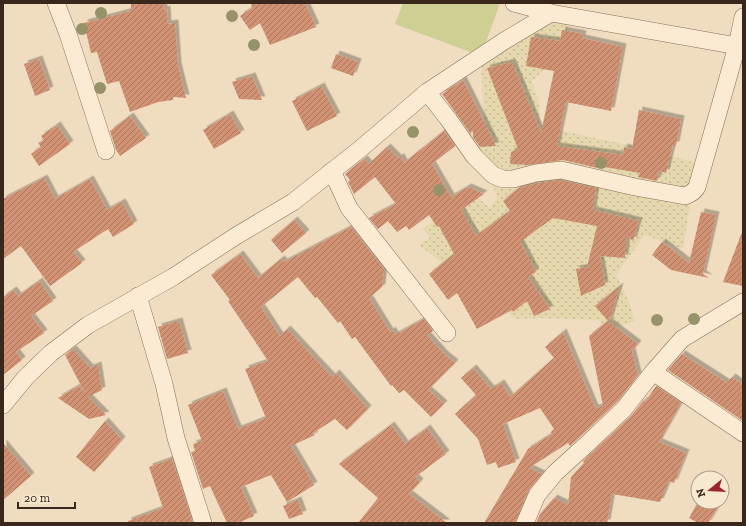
<svg xmlns="http://www.w3.org/2000/svg" width="746" height="526" font-family="'Zilla Slab',serif">
	<defs>
		<pattern id="farmland-dots" width="8" height="8" patternUnits="userSpaceOnUse"><rect width="8" height="8" fill="#e6d8ad"/><path d="M2 2h.1M6 6h.1" fill="none" stroke="#c6b994" stroke-width="1.8" stroke-linecap="round"/></pattern>
		<pattern id="building-hatch" width="6" height="6" patternUnits="userSpaceOnUse"><rect width="6" height="6" fill="#d19273"/><path d="M-1 1l2-2M0 6l6-6M5 7l2-2" fill="none" stroke="#ab775e"/></pattern>
		<filter id="shadow"><feDropShadow dx="3.5" dy="-3.5" stdDeviation="0" flood-color="#0004"/></filter>
	</defs>
	<rect width="100%" height="100%" fill="#f0ddc0"/>
	<!-- farmland -->
	<polygon fill="url(#farmland-dots)" points="552,21 569,23 562,53 532,81 539,102 540,122 553,129 628,145 697,163 683,249 645,235 616,275 628,299 635,321 607,330 598,320 540,318 516,319 419,245 430,238 423,229 444,212 476,196 490,208 495,201 497,195 463,135 468,128 484,121 481,61"/>
	<!-- pitch -->
	<polygon fill="#cdcf93" points="403,3 500,3 481,56 395,24"/>
	<!-- building -->
	<g fill="url(#building-hatch)" filter="url(#shadow)">
		<polygon points="131,3 163,3 164,10 167,9 168,24 175,23 178,66 186,98 173,97 173,100 158,102 130,112 119,81 107,84 97,52 91,53 84,23 131,11"/>
		<polygon points="251,3 305,3 316,27 270,45 260,23 250,30 240,16 252,8"/>
		<polygon points="562,30 583,34 582,38 623,47 611,111 566,102 557,146 623,155 624,147 632,149 639,110 681,119 676,145 673,145 666,173 659,171 657,181 638,177 640,173 599,166 598,168 563,160 528,165 510,164 511,152 518,149 487,68 512,62 541,133 554,71 526,66 531,37 560,41"/>
		<polygon points="336,54 358,62 353,76 331,68"/>
		<polygon points="39,59 50,90 35,96 24,64"/>
		<polygon points="252,76 262,100 239,99 232,82"/>
		<polygon points="463,80 496,146 480,147 473,137 473,131 470,133 442,94"/>
		<polygon points="321,86 337,116 307,131 292,101"/>
		<polygon points="230,114 241,133 214,149 203,130"/>
		<polygon points="130,116 146,138 120,156 116,150 110,131"/>
		<polygon points="57,125 70,144 39,166 31,154 41,147 38,143 44,140 41,136"/>
		<polygon points="444,131 455,146 432,164 451,197 468,187 484,194 461,210 476,236 510,211 503,201 519,188 538,183 560,180 596,188 593,210 639,221 633,241 627,236 625,258 600,256 605,285 581,296 576,269 587,267 597,226 553,218 520,242 536,272 528,277 550,309 534,316 527,301 513,312 512,310 477,329 457,293 448,300 429,274 454,254 439,226 437,227 429,215 409,230 406,226 397,232 388,221 378,229 369,218 396,204 375,177 354,194 348,182 350,180 345,174 364,159 369,164 387,147 398,158 401,157 404,163"/>
		<polygon points="44,178 55,199 90,179 107,210 122,202 134,224 113,237 108,229 73,252 82,263 50,286 21,246 3,259 3,199"/>
		<polygon points="701,212 716,215 703,274 709,278 671,270 652,255 662,242 689,263"/>
		<polygon points="294,220 306,233 282,253 271,240"/>
		<polygon points="351,227 384,269 382,287 369,298 390,332 392,330 395,335 424,319 433,331 427,335 444,354 455,363 428,390 444,404 431,417 404,390 399,393 392,385 391,386 355,337 352,339 340,321 338,323 317,297 315,298 298,277 261,307 280,336 287,329 332,377 336,373 368,409 347,430 335,419 313,433 315,435 291,446 314,485 287,502 271,475 241,487 254,516 238,523 227,523 210,486 203,489 191,452 195,451 193,444 202,441 188,405 223,391 238,429 266,418 245,369 268,361 228,301 230,300 211,275 240,254 258,278 281,259 284,262"/>
		<polygon points="742,232 743,233 743,286 723,282"/>
		<polygon points="39,281 53,301 31,316 44,333 16,352 22,360 3,375 3,297 13,290 18,296"/>
		<polygon points="620,286 609,322 638,344 632,351 638,375 617,402 570,446 568,443 529,468 542,474 528,491 515,523 484,523 528,449 552,434 551,432 554,429 540,408 503,424 516,462 498,468 496,462 487,465 478,439 455,414 476,395 461,378 473,368 491,389 501,383 510,397 554,358 545,347 563,332 595,408 603,406 589,336 608,321 595,306"/>
		<polygon points="179,321 188,353 167,359 158,327"/>
		<polygon points="73,349 90,368 98,365 102,390 88,397 106,415 89,419 58,398 79,386 85,393 65,355"/>
		<polygon points="682,354 727,383 732,377 743,385 743,421 668,370"/>
		<polygon points="656,386 681,403 659,442 686,453 674,483 669,481 660,502 612,494 607,523 536,523 540,514 554,498 568,505 571,477 584,463 583,461 631,416 644,400 645,402"/>
		<polygon points="105,421 122,440 94,472 76,457"/>
		<polygon points="391,425 405,444 427,428 446,454 415,477 420,482 409,494 447,523 358,523 378,498 339,464"/>
		<polygon points="3,443 31,476 3,500"/>
		<polygon points="172,459 193,523 128,523 128,521 163,508 149,467"/>
		<polygon points="298,500 303,514 289,519 283,506"/>
		<polygon points="698,502 721,502 708,523 698,523 689,518"/>
	</g>
	<g fill="none" stroke-linecap="round" stroke-linejoin="round">
		<!-- minor casing -->
		<g stroke="#8a6d57" stroke-width="18">
			<g id="minor">
				<polyline points="56,3 68,34 106,151"/>
				<polyline points="514,3 551,13 743,47"/>
				<path d="M427,92L449,120L474,156L493,175L503,179H513L536,173L561,170L635,187L685,196C691,194 694,192 697,187L737,46L743,17"/>
				<polyline points="332,171 349,208 447,333"/>
				<polyline points="138,296 164,384 176,438 203,523"/>
				<polyline points="653,372 743,433"/>
				<polyline points="3,405 26,377 51,353 88,325 173,277 236,236 293,202 359,150 427,92 504,41 551,13"/>
				<polyline points="525,523 537,495 555,473 587,444 624,409 653,372 682,339 743,302"/>
			</g>
		</g>
		<!-- minor -->
		<use href="#minor" stroke="#fbebd3" stroke-width="17"/>
	</g>
	<!-- trees -->
	<g fill="#979369">
		<circle cx="101" cy="13" r="6"/>
		<circle cx="232" cy="16" r="6"/>
		<circle cx="82" cy="29" r="6"/>
		<circle cx="254" cy="45" r="6"/>
		<circle cx="100" cy="88" r="6"/>
		<circle cx="413" cy="132" r="6"/>
		<circle cx="601" cy="163" r="6"/>
		<circle cx="439" cy="190" r="6"/>
		<circle cx="694" cy="319" r="6"/>
		<circle cx="657" cy="320" r="6"/>
	</g>
	<!-- border -->
	<rect width="746" height="526" fill="none" stroke="#39271c" stroke-width="8"/>
	<!-- north arrow -->
	<g transform="translate(710 490) rotate(252)"><circle r="19" fill="#f7e8d0" stroke="#ab9b88"/>
	<path d="M0-3L7 15L0 10L-7 15Z" fill="#9c2430"/>
	<text y="-6" font-size="11" font-weight="bold" text-anchor="middle" fill="#39271c">N</text>
	</g>
	<!-- scale -->
	<path d="M18 502v6h57v-6" fill="none" stroke="#39271c" stroke-width="2"/>
	<text x="24" y="502" font-size="12" fill="#39271c" stroke="#f7e8d0" stroke-width="3" paint-order="stroke">20 m</text>
</svg>
